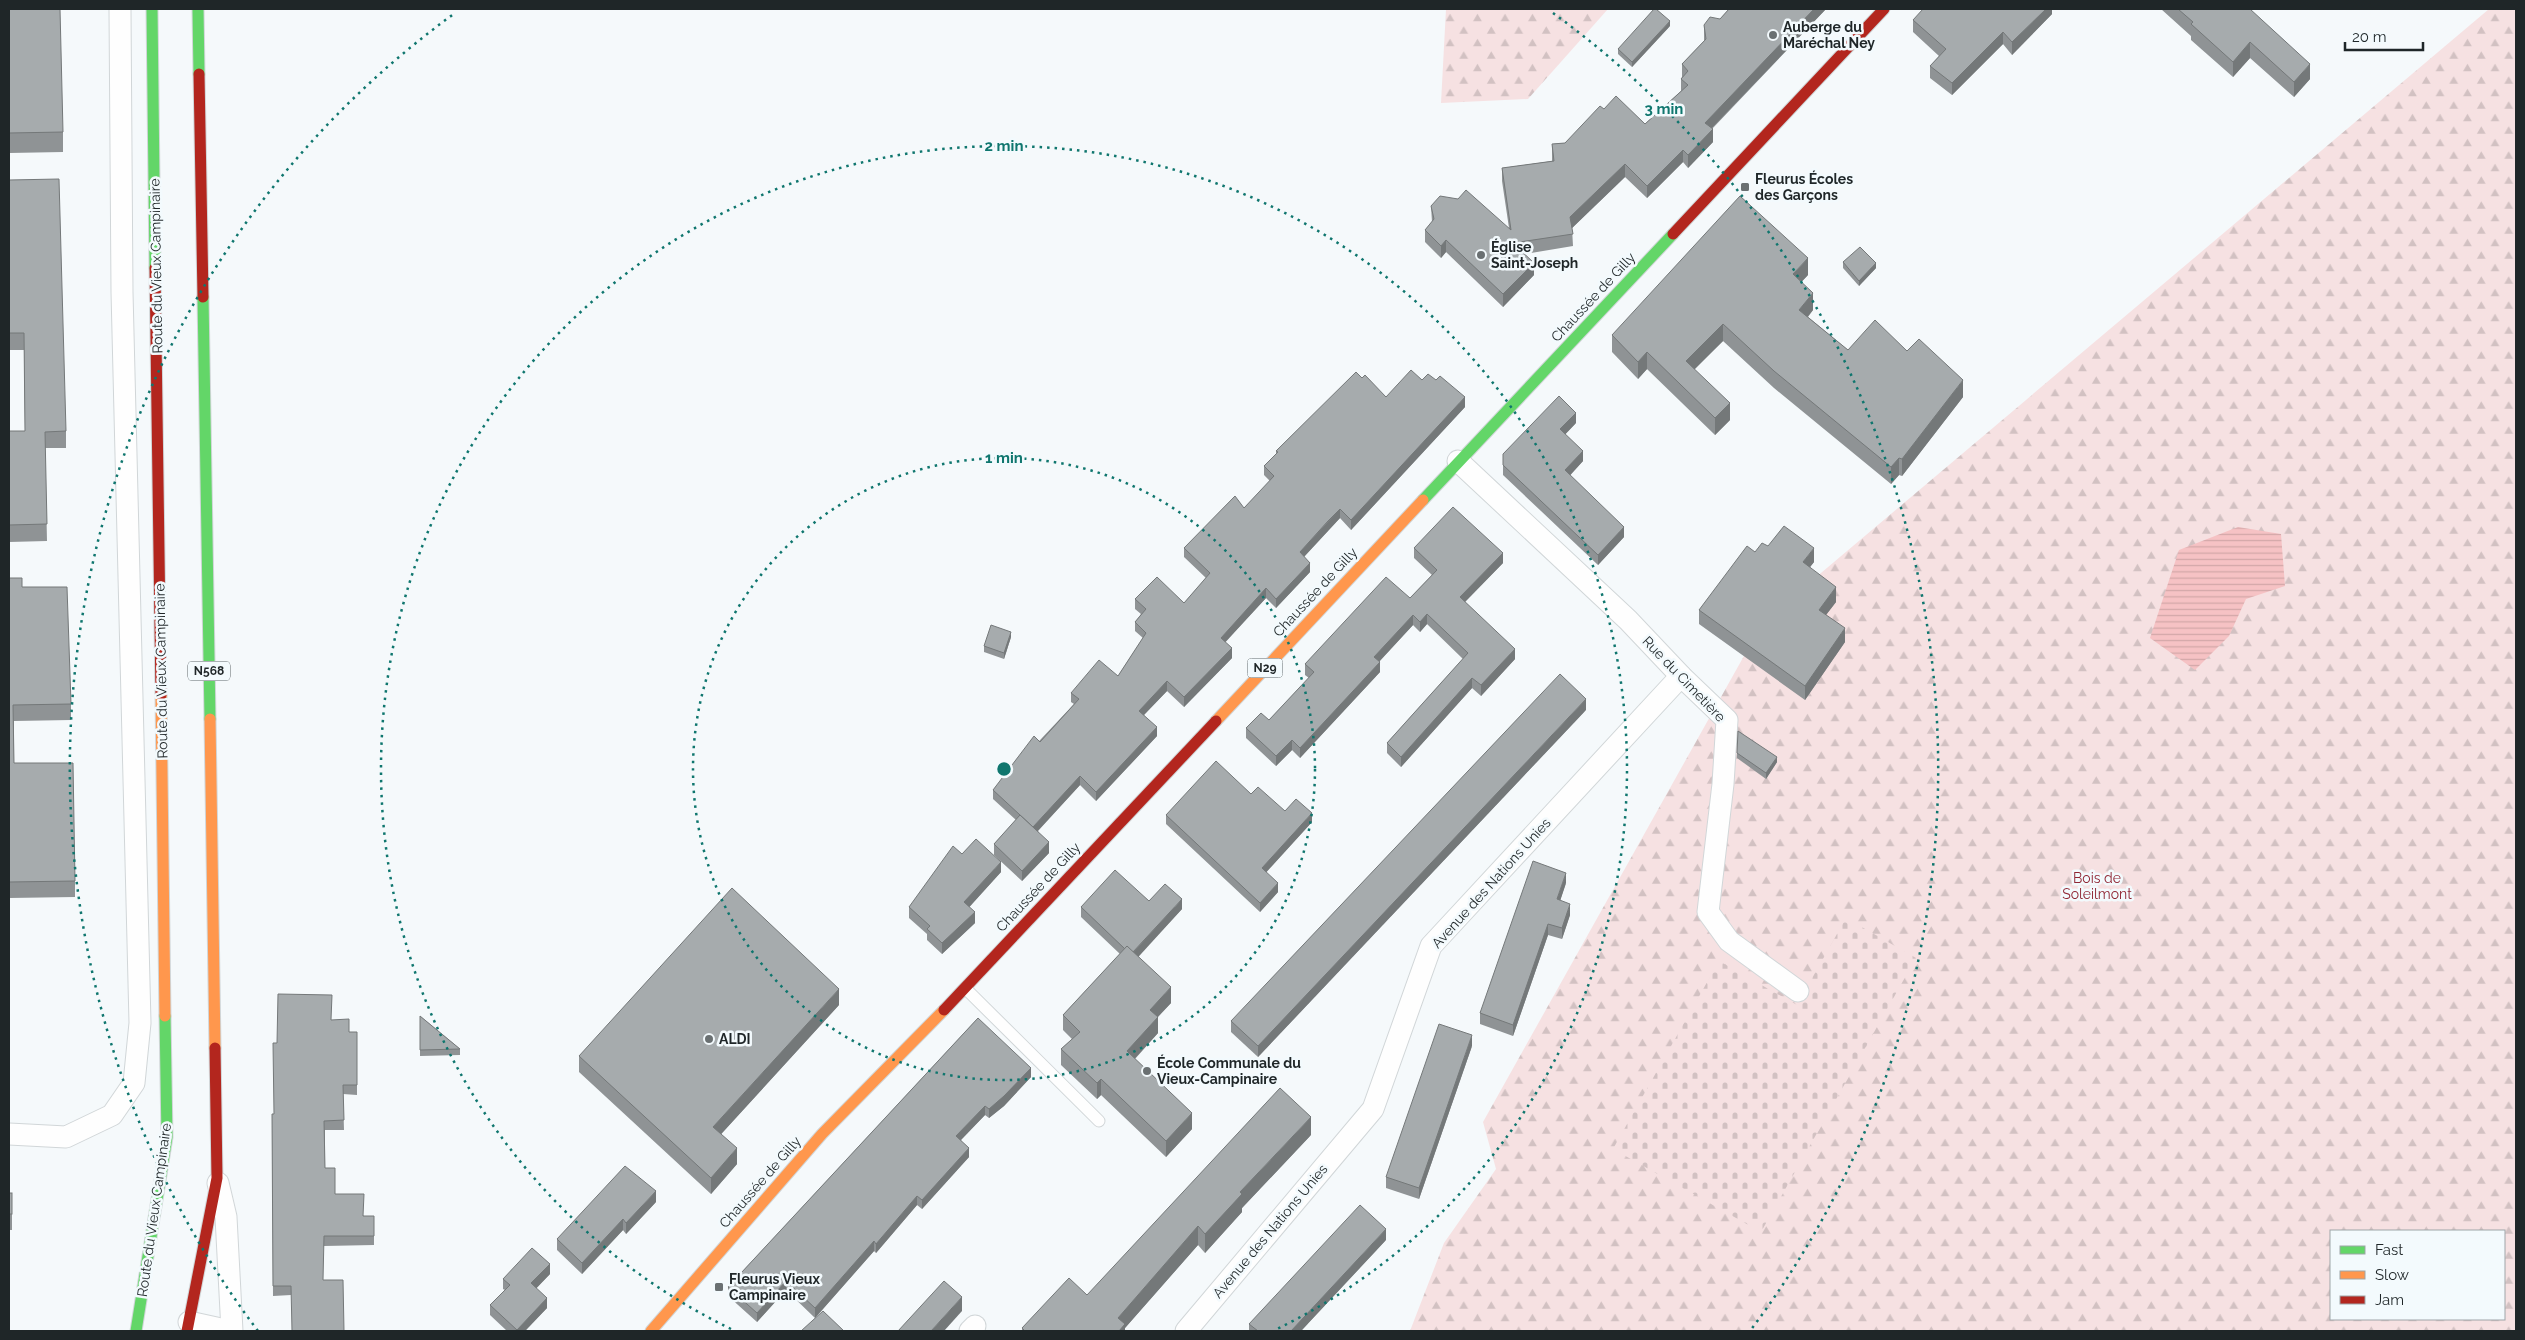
<svg xmlns="http://www.w3.org/2000/svg" width="2525" height="1340" font-family="Raleway,sans-serif">
	<defs>
		<pattern id="forest-firs" width="22" height="20" patternUnits="userSpaceOnUse" patternTransform="scale(1.25)"><rect width="22" height="20" fill="#f6e1e2"/><path d="M5 1l3.5 6h-7zM16 11l3.5 6h-7z" fill="#d2c1c2"/></pattern>
		<pattern id="cemetery-stones" width="16" height="16" patternUnits="userSpaceOnUse" patternTransform="scale(1.25)"><rect width="16" height="16" fill="#f6e1e2"/><path d="M2 7V4a2 2 0 0 1 4 0v3zM10 15v-3a2 2 0 0 1 4 0v3z" fill="#d2c1c2"/></pattern>
		<pattern id="water-rules" width="6" height="5" patternUnits="userSpaceOnUse" patternTransform="scale(1.25)"><rect width="6" height="5" fill="#f6c2c4"/><path d="M0 2.5h6" fill="none" stroke="#d2a7a8"/></pattern>
	</defs>
	<rect width="100%" height="100%" fill="#f5f9fb"/>
	<!-- forest -->
	<g fill="url(#forest-firs)" fill-rule="evenodd">
		<polygon points="1446,9 1608,9 1528,99 1441,103"/>
		<path d="M2489,9H2516V1331H1410L1444,1243L1496,1169L1483,1122L1763,622ZM2331,1231H2504V1319H2331Z"/>
	</g>
	<!-- cemetery -->
	<polygon fill="url(#cemetery-stones)" points="1846,918 1916,958 1761,1232 1613,1149 1719,961 1797,1005"/>
	<!-- water -->
	<polygon fill="url(#water-rules)" points="2238,527 2281,534 2285,586 2246,599 2229,636 2195,670 2150,638 2179,550"/>
	<g fill="none" stroke-linecap="round" stroke-linejoin="round">
		<!-- lane casing -->
		<g stroke="#d1d6d8" stroke-width="13">
			<polyline id="lane" points="965,988 1099,1121"/>
		</g>
		<!-- street casing -->
		<g stroke="#d1d6d8" stroke-width="23">
			<g id="street">
				<polyline points="1458,461 1628,620 1681,676 1727,720 1723,784 1708,912 1729,941 1798,991"/>
				<polyline points="9,1134 66,1137 112,1115 134,1083 140,1023 122,292 120,9"/>
				<polyline points="218,1183 226,1217 232,1331"/>
				<polyline points="189,1322 230,1331"/>
				<polyline points="970,1331 975,1326"/>
				<polyline points="1186,1331 1373,1109 1431,946 1681,676"/>
			</g>
		</g>
		<!-- fast casing -->
		<g stroke="#d1d6d8" stroke-width="13">
			<g id="fast">
				<polyline points="152,9 155,268"/>
				<polyline points="198,9 199,74"/>
				<polyline points="203,297 210,719"/>
				<polyline points="1423,500 1673,234"/>
				<polyline points="136,1331 167,1137 165,1016"/>
			</g>
		</g>
		<!-- slow casing -->
		<g stroke="#d1d6d8" stroke-width="13">
			<g id="slow">
				<polyline points="161,695 165,1016"/>
				<polyline points="210,719 215,1048"/>
				<polyline points="1216,721 1423,500"/>
				<polyline points="651,1331 822,1134 944,1010"/>
			</g>
		</g>
		<!-- jam casing -->
		<g stroke="#d1d6d8" stroke-width="13">
			<g id="jam">
				<polyline points="199,74 203,297"/>
				<polyline points="1673,234 1884,9"/>
				<polyline points="155,268 161,695"/>
				<polyline points="944,1010 1216,721"/>
				<polyline points="187,1331 217,1178 215,1048"/>
			</g>
		</g>
		<!-- lane -->
		<use href="#lane" stroke="#fefefe" stroke-width="11"/>
		<!-- street -->
		<use href="#street" stroke="#fefefe" stroke-width="21"/>
		<!-- fast -->
		<use href="#fast" stroke="#63d668" stroke-width="11"/>
		<!-- slow -->
		<use href="#slow" stroke="#ff974d" stroke-width="11"/>
		<!-- jam -->
		<use href="#jam" stroke="#b3261e" stroke-width="11"/>
	</g>
	<!-- wall -->
	<g fill="#8f9395">
		<polygon points="9,9 63,132 63,152 9,153"/>
		<polygon points="1729,9 1826,9 1712,129 1713,142 1688,168 1683,162 1647,198 1625,177 1572,228 1573,246 1525,254 1534,275 1503,307 1446,252 1441,258 1425,242 1425,230 1432,222 1431,206 1509,228 1502,181 1502,168 1552,161 1552,144 1565,143 1604,109 1645,124 1681,91 1681,79 1682,77 1682,64 1704,41 1704,25 1720,19"/>
		<polygon points="2052,9 2052,14 2012,55 2003,44 1952,95 1930,78 1930,66 1939,56 1913,32 1913,20"/>
		<polygon points="2161,9 2251,9 2250,9 2310,79 2294,97 2250,58 2233,77 2191,40 2191,36"/>
		<polygon points="1670,26 1632,67 1618,54 1618,49"/>
		<polygon points="9,180 66,431 66,448 45,448 47,541 9,542 9,431 25,431 24,350 9,350"/>
		<polygon points="1843,262 1876,268 1859,286 1843,268"/>
		<polygon points="1808,275 1801,282 1813,310 1808,317 1848,350 1907,351 1963,397 1902,476 1899,475 1891,484 1774,388 1723,341 1694,369 1730,420 1715,435 1647,369 1638,379 1612,352 1612,335"/>
		<polygon points="1422,380 1465,407 1351,530 1340,518 1304,557 1310,572 1276,608 1266,598 1225,642 1232,658 1184,707 1167,691 1144,715 1157,736 1096,801 1080,785 1038,831 1049,853 1022,881 994,855 994,844 1016,820 993,799 993,790 1074,704 1071,702 1071,693 1118,676 1143,638 1135,631 1135,622 1141,614 1135,609 1135,599 1184,603 1206,578 1184,557 1184,548 1244,508 1270,481 1264,475 1264,466 1276,454 1276,451"/>
		<polygon points="1576,423 1565,434 1583,461 1570,475 1624,537 1598,565 1503,475 1503,454"/>
		<polygon points="1768,546 1814,562 1810,567 1836,602 1826,615 1845,642 1805,700 1699,624 1699,610 1755,552"/>
		<polygon points="1414,548 1503,563 1465,602 1515,659 1481,696 1472,688 1401,767 1387,753 1387,743 1463,659 1427,624 1420,632 1413,625 1379,662 1380,672 1300,758 1292,750 1276,766 1246,738 1246,728 1269,720 1309,678 1305,675 1305,664 1410,598 1432,575 1414,558"/>
		<polygon points="9,578 71,704 71,720 14,721 14,763 75,881 75,897 9,898"/>
		<polygon points="1011,637 1004,659 984,652 984,646"/>
		<polygon points="1586,710 1258,1057 1231,1032 1231,1021"/>
		<polygon points="1737,753 1777,762 1766,779 1737,758"/>
		<polygon points="1251,794 1285,811 1312,822 1266,872 1278,892 1260,912 1166,824 1166,815"/>
		<polygon points="962,854 1001,872 969,907 975,923 942,954 927,940 927,934 909,918 909,907"/>
		<polygon points="1566,883 1560,901 1570,915 1562,939 1548,935 1513,1036 1480,1024 1480,1013"/>
		<polygon points="1149,901 1182,909 1138,956 1171,1003 1158,1017 1158,1033 1135,1059 1192,1129 1166,1157 1101,1095 1097,1099 1061,1065 1061,1049 1072,1039 1063,1030 1063,1015 1120,954 1081,917 1081,907"/>
		<polygon points="839,1005 721,1134 737,1164 711,1194 579,1072 579,1056"/>
		<polygon points="420,1016 460,1049 460,1055 420,1056"/>
		<polygon points="978,1018 1031,1077 1004,1106 989,1118 985,1115 961,1140 969,1157 922,1209 917,1205 876,1253 874,1251 815,1318 786,1290 757,1322 728,1296 728,1287"/>
		<polygon points="332,1020 349,1032 357,1032 357,1095 343,1094 344,1130 325,1130 325,1168 335,1194 364,1216 374,1216 374,1245 324,1246 291,1295 273,1296 272,1114 274,1114"/>
		<polygon points="1472,1046 1419,1199 1386,1188 1386,1177"/>
		<polygon points="1311,1135 1242,1208 1242,1212 1205,1253 1198,1245 1125,1328 1125,1331 1022,1331 1022,1328 1087,1295"/>
		<rect x="9" y="1193" width="3" height="37"/>
		<polygon points="656,1202 626,1234 623,1230 582,1274 557,1250 557,1239"/>
		<polygon points="1386,1240 1301,1331 1249,1331 1249,1324"/>
		<polygon points="550,1274 536,1288 547,1308 525,1331 507,1331 490,1315 490,1305 505,1290 503,1289 503,1279"/>
	</g>
	<!-- shaded-wall -->
	<g fill="#747879">
		<polygon points="1814,9 1826,9 1705,135 1705,123"/>
		<polygon points="2046,9 2052,9 2052,14 2012,55 2012,42"/>
		<polygon points="1670,21 1670,26 1632,67 1632,62"/>
		<polygon points="2003,32 2003,44 1952,95 1952,83"/>
		<polygon points="2250,42 2250,58 2233,77 2233,62"/>
		<polygon points="2310,64 2310,79 2294,97 2294,82"/>
		<polygon points="1713,129 1713,142 1688,168 1688,155"/>
		<polygon points="1683,150 1683,162 1647,198 1647,186"/>
		<polygon points="1625,164 1625,177 1570,230 1570,217"/>
		<polygon points="1446,240 1446,252 1441,258 1441,246"/>
		<polygon points="1808,258 1808,275 1793,291 1793,274"/>
		<polygon points="1534,263 1534,275 1503,307 1503,294"/>
		<polygon points="1876,263 1876,268 1859,286 1859,281"/>
		<polygon points="1813,293 1813,310 1799,327 1799,310"/>
		<polygon points="1723,324 1723,341 1686,378 1686,361"/>
		<polygon points="1647,352 1647,369 1638,379 1638,362"/>
		<polygon points="1963,380 1963,397 1902,476 1902,459"/>
		<polygon points="1465,397 1465,407 1351,530 1351,520"/>
		<polygon points="1730,403 1730,420 1715,435 1715,418"/>
		<polygon points="1576,413 1576,423 1560,440 1560,429"/>
		<polygon points="1583,451 1583,461 1565,481 1565,470"/>
		<polygon points="1899,458 1899,475 1891,484 1891,467"/>
		<polygon points="1340,509 1340,518 1300,561 1300,552"/>
		<polygon points="1624,527 1624,537 1598,565 1598,555"/>
		<polygon points="1814,548 1814,562 1803,576 1803,562"/>
		<polygon points="1503,553 1503,563 1460,607 1460,597"/>
		<polygon points="1310,563 1310,572 1276,608 1276,599"/>
		<polygon points="1836,587 1836,602 1819,624 1819,610"/>
		<polygon points="1266,588 1266,598 1221,647 1221,638"/>
		<polygon points="1427,614 1427,624 1420,632 1420,622"/>
		<polygon points="1413,615 1413,625 1374,667 1374,657"/>
		<polygon points="1845,628 1845,642 1805,700 1805,686"/>
		<polygon points="1011,632 1011,637 1004,659 1004,653"/>
		<polygon points="1232,648 1232,658 1184,707 1184,697"/>
		<polygon points="1515,649 1515,659 1481,696 1481,685"/>
		<polygon points="1380,662 1380,672 1300,758 1300,748"/>
		<polygon points="1472,678 1472,688 1401,767 1401,757"/>
		<polygon points="1167,681 1167,691 1139,720 1139,711"/>
		<polygon points="1586,699 1586,710 1258,1057 1258,1046"/>
		<polygon points="1157,727 1157,736 1096,801 1096,792"/>
		<polygon points="1292,740 1292,750 1276,766 1276,756"/>
		<polygon points="1777,757 1777,762 1766,779 1766,773"/>
		<polygon points="1080,776 1080,785 1033,836 1033,827"/>
		<polygon points="1312,813 1312,822 1262,877 1262,868"/>
		<polygon points="1049,842 1049,853 1022,881 1022,871"/>
		<polygon points="1001,862 1001,872 964,913 964,902"/>
		<polygon points="1566,873 1566,883 1557,910 1557,899"/>
		<polygon points="1278,883 1278,892 1260,912 1260,903"/>
		<polygon points="1182,899 1182,909 1131,965 1131,955"/>
		<polygon points="1570,904 1570,915 1562,939 1562,928"/>
		<polygon points="975,912 975,923 942,954 942,943"/>
		<polygon points="1548,924 1548,935 1513,1036 1513,1025"/>
		<polygon points="1171,987 1171,1003 1150,1025 1150,1010"/>
		<polygon points="839,989 839,1005 713,1143 713,1127"/>
		<polygon points="1158,1017 1158,1033 1127,1067 1127,1051"/>
		<polygon points="1472,1035 1472,1046 1419,1199 1419,1188"/>
		<polygon points="1031,1068 1031,1077 1004,1106 989,1118 989,1109"/>
		<polygon points="1101,1079 1101,1095 1097,1099 1097,1083"/>
		<polygon points="985,1106 985,1115 956,1145 956,1136"/>
		<polygon points="1192,1113 1192,1129 1166,1157 1166,1141"/>
		<polygon points="1311,1117 1311,1135 1242,1208 1242,1212 1205,1253 1205,1234 1240,1192"/>
		<polygon points="737,1148 737,1164 711,1194 711,1178"/>
		<polygon points="969,1148 969,1157 922,1209 922,1200"/>
		<polygon points="656,1191 656,1202 626,1234 626,1223"/>
		<polygon points="917,1196 917,1205 876,1253 876,1244"/>
		<polygon points="623,1219 623,1230 582,1274 582,1263"/>
		<polygon points="1198,1226 1198,1245 1125,1328 1125,1331 1118,1331 1118,1318"/>
		<polygon points="1386,1229 1386,1240 1301,1331 1291,1331"/>
		<polygon points="874,1241 874,1251 815,1318 815,1308"/>
		<polygon points="550,1264 550,1274 531,1294 531,1283"/>
		<polygon points="786,1281 786,1290 757,1322 757,1313"/>
		<polygon points="962,1297 962,1311 944,1331 931,1331"/>
		<polygon points="547,1298 547,1308 525,1331 517,1331 517,1330"/>
	</g>
	<!-- building -->
	<g fill="#a6abad" stroke="#747879">
		<polygon points="9,9 60,9 63,132 9,133"/>
		<polygon points="1654,9 1656,9 1670,21 1632,62 1618,49"/>
		<polygon points="1729,9 1814,9 1705,123 1713,129 1688,155 1683,150 1647,186 1625,164 1570,217 1573,234 1513,243 1534,263 1503,294 1446,240 1441,246 1425,230 1434,219 1431,206 1440,196 1458,199 1466,190 1511,230 1502,168 1554,161 1552,144 1565,143 1600,106 1604,109 1616,96 1645,124 1688,85 1681,79 1688,71 1682,64 1706,39 1704,25 1710,17 1720,19"/>
		<polygon points="1923,9 2046,9 2012,42 2003,32 1952,83 1930,66 1946,49 1913,20"/>
		<polygon points="2178,9 2250,9 2310,64 2294,82 2250,42 2233,62 2191,24 2193,22"/>
		<polygon points="59,179 66,431 45,432 47,524 9,525 9,431 25,431 24,333 9,333 9,180"/>
		<polygon points="1740,196 1808,258 1793,274 1813,293 1799,310 1848,350 1875,320 1907,351 1919,339 1963,380 1902,459 1899,458 1891,467 1774,371 1723,324 1686,361 1730,403 1715,418 1647,352 1638,362 1612,335"/>
		<polygon points="1860,247 1876,263 1859,281 1843,262"/>
		<polygon points="1411,370 1422,380 1428,374 1436,380 1440,376 1465,397 1351,520 1340,509 1328,521 1300,552 1310,563 1276,599 1266,588 1221,638 1232,648 1184,697 1167,681 1139,711 1157,727 1096,792 1080,776 1033,827 993,790 1034,736 1040,742 1079,699 1071,693 1099,660 1118,676 1146,633 1135,622 1146,609 1135,599 1157,577 1184,603 1210,573 1184,548 1235,496 1244,508 1274,476 1264,466 1278,452 1276,451 1356,372 1362,378 1365,375 1386,397"/>
		<polygon points="1559,396 1576,413 1560,429 1583,451 1565,470 1624,527 1598,555 1503,465 1503,454"/>
		<polygon points="1453,507 1503,553 1460,597 1515,649 1481,685 1472,678 1401,757 1387,743 1468,653 1427,614 1420,622 1413,615 1374,657 1380,662 1300,748 1292,740 1276,756 1246,728 1261,713 1269,720 1314,672 1305,664 1386,577 1410,598 1437,570 1414,548"/>
		<polygon points="1784,526 1814,548 1803,562 1836,587 1819,610 1845,628 1805,686 1699,610 1747,546 1755,552 1762,543 1768,546"/>
		<polygon points="9,578 22,578 22,587 67,587 71,704 13,705 14,763 73,763 75,881 9,882"/>
		<polygon points="991,625 1011,632 1004,653 984,646"/>
		<polygon points="1560,674 1586,699 1258,1046 1231,1021"/>
		<polygon points="1738,731 1777,757 1766,773 1737,753"/>
		<polygon points="1216,761 1251,794 1258,787 1285,811 1296,799 1312,813 1262,868 1278,883 1260,903 1166,815"/>
		<polygon points="1020,815 1049,842 1022,871 994,844"/>
		<polygon points="976,839 1001,862 964,902 975,912 942,943 927,929 930,926 909,907 953,846 962,854"/>
		<polygon points="1533,861 1566,873 1557,899 1570,904 1562,928 1548,924 1513,1025 1480,1013"/>
		<polygon points="1115,870 1149,901 1165,884 1182,899 1133,952 1127,946 1125,949 1081,907"/>
		<polygon points="732,888 839,989 713,1127 737,1148 711,1178 579,1056"/>
		<polygon points="1127,946 1171,987 1150,1010 1158,1017 1127,1051 1192,1113 1166,1141 1101,1079 1097,1083 1061,1049 1080,1032 1063,1015"/>
		<polygon points="278,994 332,995 331,1020 349,1019 349,1032 357,1032 357,1085 343,1085 344,1120 324,1121 325,1168 335,1168 335,1194 364,1194 363,1216 374,1216 374,1236 324,1236 323,1280 343,1280 344,1331 292,1331 291,1286 273,1286 272,1114 274,1114 273,1043 277,1043"/>
		<polygon points="420,1016 460,1049 420,1050"/>
		<polygon points="978,1018 1031,1068 1004,1096 989,1109 985,1106 956,1136 969,1148 922,1200 917,1196 876,1244 874,1241 815,1308 786,1281 757,1313 728,1287"/>
		<polygon points="1439,1024 1472,1035 1419,1188 1386,1177"/>
		<polygon points="1280,1088 1311,1117 1240,1192 1242,1194 1205,1234 1198,1226 1118,1318 1125,1324 1119,1331 1025,1331 1022,1328 1069,1278 1087,1295"/>
		<polygon points="625,1166 656,1191 626,1223 623,1219 582,1263 557,1239"/>
		<rect x="9" y="1193" width="3" height="21"/>
		<polygon points="1360,1205 1386,1229 1291,1331 1258,1331 1249,1324"/>
		<polygon points="532,1248 550,1264 531,1283 547,1298 517,1330 490,1305 510,1285 503,1279"/>
		<polygon points="944,1281 962,1297 931,1331 898,1331"/>
		<polygon points="823,1311 844,1331 801,1331"/>
	</g>
	<!-- distance rings -->
	<g fill="none" stroke="#0f766e" stroke-width="2.5" stroke-dasharray="2.5 5">
		<circle cx="1004" cy="769" r="311"/>
		<path d="M731 1329A623 623 0 1 1 1277 1329"/>
		<path d="M258 1331A934 934 0 0 1 455 13M1553 13A934 934 0 0 1 1750 1331"/>
	</g>
	<!-- markers -->
	<g fill="#6a7072" stroke="#f3fafd" stroke-width="2">
		<circle cx="1773" cy="35" r="5"/>
		<rect x="1740" y="182" width="10" height="10" rx="2.5"/>
		<circle cx="1481" cy="255" r="5"/>
		<circle cx="709" cy="1039" r="5"/>
		<circle cx="1147" cy="1071" r="5"/>
		<rect x="714" y="1282" width="10" height="10" rx="2.5"/>
	</g>
	<g text-anchor="middle" stroke-width="5" stroke-linejoin="round" paint-order="stroke">
		<!-- shield labels -->
		<g fill="#f3fafd" stroke="#5f6668" stroke-width="1">
			<rect x="1247.5" y="658.5" width="35" height="19" rx="4"/>
			<rect x="188" y="661.5" width="42" height="19" rx="4"/>
		</g>
		<g font-size="12" font-weight="bold" fill="#1f2628">
			<text x="1265" y="672">N29</text>
			<text x="209" y="675">N568</text>
		</g>
		<!-- poi labels -->
		<g font-size="14" font-weight="bold" fill="#1f2628" stroke="#f3fafd" text-anchor="start">
			<text x="1783" y="32">Auberge du<tspan x="1783" dy="16">Maréchal Ney</tspan></text>
			<text x="1755" y="184">Fleurus Écoles<tspan x="1755" dy="16">des Garçons</tspan></text>
			<text x="1491" y="252">Église<tspan x="1491" dy="16">Saint-Joseph</tspan></text>
			<text x="719" y="1044">ALDI</text>
			<text x="1157" y="1068">École Communale du<tspan x="1157" dy="16">Vieux-Campinaire</tspan></text>
			<text x="729" y="1284">Fleurus Vieux<tspan x="729" dy="16">Campinaire</tspan></text>
		</g>
		<!-- street labels -->
		<g font-size="14" fill="#1f2628" stroke="#f3fafd">
			<text transform="translate(156 266) rotate(-91)" y="5">Route du Vieux Campinaire</text>
			<text transform="translate(1593 297) rotate(-47)" y="5">Chaussée de Gilly</text>
			<text transform="translate(1315 592) rotate(-47)" y="5">Chaussée de Gilly</text>
			<text transform="translate(161 671) rotate(-91)" y="5">Route du Vieux Campinaire</text>
			<text transform="translate(1684 679) rotate(46)" y="5">Rue du Cimetière</text>
			<text transform="translate(1491 883) rotate(-48)" y="5">Avenue des Nations Unies</text>
			<text transform="translate(1038 887) rotate(-47)" y="5">Chaussée de Gilly</text>
			<text transform="translate(760 1182) rotate(-49)" y="5">Chaussée de Gilly</text>
			<text transform="translate(154 1210) rotate(-82)" y="5">Route du Vieux Campinaire</text>
			<text transform="translate(1270 1231) rotate(-50)" y="5">Avenue des Nations Unies</text>
		</g>
		<!-- park labels -->
		<g font-size="14" fill="#902634" stroke="#f3fafd">
			<text x="2097" y="883">Bois de<tspan x="2097" dy="16">Soleilmont</tspan></text>
		</g>
	</g>
	<circle cx="1004" cy="769" r="8" fill="#0f766e" stroke="#f3fafd" stroke-width="2.5"/>
	<g font-size="15" text-anchor="middle" font-weight="bold" fill="#0f766e" stroke="#f3fafd" stroke-width="5" stroke-linejoin="round" paint-order="stroke">
		<text x="1664" y="114">3 min</text>
		<text x="1004" y="151">2 min</text>
		<text x="1004" y="463">1 min</text>
	</g>
	<!-- border -->
	<rect width="2525" height="1340" fill="none" stroke="#1f2628" stroke-width="20"/>
	<!-- legend -->
	<rect x="2330" y="1230" width="175" height="90" fill="#f3fafd" stroke="#9ea5a8"/>
	<rect x="2340" y="1246" width="25" height="8" fill="#63d668" stroke="#9ea5a8"/>
	<text x="2375" y="1255" font-size="15" fill="#1f2628">Fast</text>
	<rect x="2340" y="1271" width="25" height="8" fill="#ff974d" stroke="#9ea5a8"/>
	<text x="2375" y="1280" font-size="15" fill="#1f2628">Slow</text>
	<rect x="2340" y="1296" width="25" height="8" fill="#b3261e" stroke="#9ea5a8"/>
	<text x="2375" y="1305" font-size="15" fill="#1f2628">Jam</text>
	<!-- scale -->
	<path d="M2345 42v8h78v-8" fill="none" stroke="#1f2628" stroke-width="2.5"/>
	<text x="2352" y="42" font-size="15" fill="#1f2628" stroke="#f3fafd" stroke-width="4" paint-order="stroke">20 m</text>
</svg>
